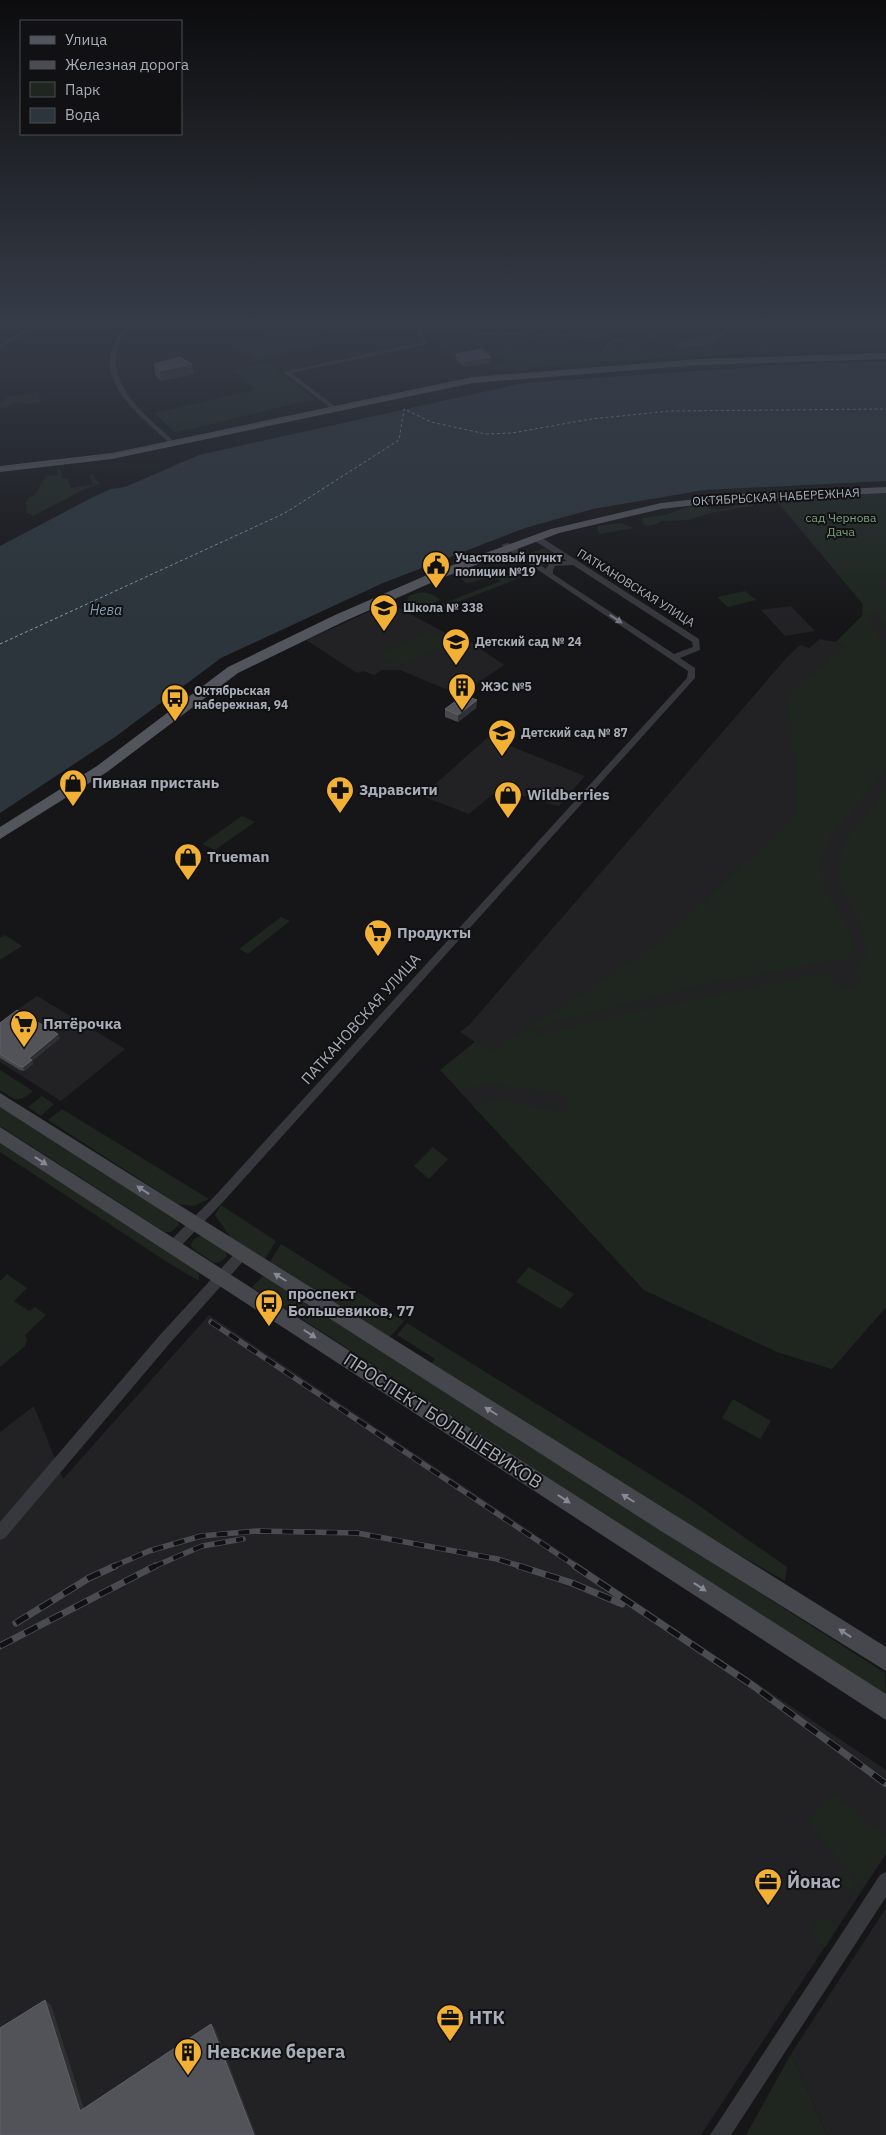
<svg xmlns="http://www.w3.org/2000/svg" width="886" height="2135" font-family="'IBM Plex Sans',sans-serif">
	<rect width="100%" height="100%" fill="#161618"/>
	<!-- built -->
	<g fill="#222225">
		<polygon points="310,322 328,342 257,359 230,344"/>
		<polygon points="322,322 406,322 408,327 334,334"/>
		<polygon points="886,554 886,1307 832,1369 777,1352 644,1290 440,1070 475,1042 460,1032 470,1024 789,655 800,645 809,648 820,639 836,642 862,616 863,604 822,555"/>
		<polygon points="389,603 463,642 468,640 504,665 460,695 400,670 382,670 374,675 363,671 357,673 306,640"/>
		<polygon points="791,606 815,631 785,636 761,610"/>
		<polygon points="488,737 585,776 559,806 499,789 469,814 422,796"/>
		<polygon points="37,996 125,1049 61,1101 0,1062 0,1022"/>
		<polygon points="209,1315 886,1770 886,1854 701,2135 0,2135 0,1432 34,1406 63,1479"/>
		<polygon points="886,1908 886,2135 827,2135 791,2054"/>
	</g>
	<!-- green -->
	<g fill="#1e261f" fill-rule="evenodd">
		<path d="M419,322H886V350L691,356L497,370L493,366L505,363L491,353L455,359L430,339ZM719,333L723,334L719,342L675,348V343L679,342Z"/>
		<polygon points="886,358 886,360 674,370 657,367"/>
		<polygon points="267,362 315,399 178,432 174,432 155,413 256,390 231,370"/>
		<polygon points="38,392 42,402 28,404 16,402 8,407 0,408 0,403 8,397"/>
		<polygon points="60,469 62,478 67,478 71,488 93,485 89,475 92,474 100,484 85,489 33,516 26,512 27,505 25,504 29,497 34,496 46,476 59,475 57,470"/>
		<path d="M886,493V580L883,582L886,591V629L876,609L867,616L878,635L886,642V769L829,838L820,865L826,892L847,924L855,946L850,955L843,960L705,984L549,1024L534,1031L540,1035L604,1018L827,972C835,990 847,993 862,980L854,969L867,954L860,922L840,885L839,861L846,840L886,788V1307L832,1369L777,1352L644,1290L473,1106L498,1099L565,1112L568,1102L557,1093L486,1084L460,1091L440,1070L475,1042L492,1051L657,945L797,815V752L792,750L788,695L845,646L836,642L862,616L863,604L774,498Z"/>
		<polygon points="748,503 755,503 752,506 710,513 689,520 661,521 657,524 648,526 643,524 642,518 664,515 689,507 703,506 718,510"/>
		<polygon points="621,523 634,528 600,534 597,530 598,526"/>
		<polygon points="545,548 562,559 541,566 524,555"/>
		<path d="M476,568L522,577L432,612L427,609L414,612L406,608L408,597C418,590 431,591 440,600L429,605L434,607L501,581C490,572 477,583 466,583L458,576Z"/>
		<polygon points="745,591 756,600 728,607 717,597"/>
		<path d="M431,632L446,639V644C428,652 399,674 381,658V653Z"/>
		<polygon points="242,816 255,822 215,850 202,844"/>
		<polygon points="281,917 290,921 248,954 239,949"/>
		<polygon points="5,935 22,946 0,960 0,938"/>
		<path d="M0,1070L33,1091C17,1104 16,1100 0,1090Z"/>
		<polygon points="42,1096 54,1104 41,1116 28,1107"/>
		<polygon points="0,1106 178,1220 179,1225 171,1232 165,1232 0,1126"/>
		<polygon points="62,1109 209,1199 194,1206 178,1204 48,1120"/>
		<polygon points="0,1143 196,1270 199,1274 199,1281 167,1262 0,1152"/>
		<polygon points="433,1147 448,1159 429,1179 414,1166"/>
		<polygon points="221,1205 276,1241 265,1259 231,1238 215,1215"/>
		<path d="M204,1236L225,1250L227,1256L220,1262L214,1263L192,1248C189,1241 197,1235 204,1236Z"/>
		<polygon points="281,1244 404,1321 389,1338 270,1262"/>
		<polygon points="529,1267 574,1294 561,1309 516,1282"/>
		<polygon points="7,1274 27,1288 14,1301 29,1311 35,1307 46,1315 25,1335 27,1340 25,1346 0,1367 0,1281"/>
		<polygon points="264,1275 885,1673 886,1695 252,1287"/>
		<polygon points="407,1323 688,1498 787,1567 785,1581 674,1517 432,1363 435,1359 397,1335"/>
		<polygon points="733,1399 771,1421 760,1439 722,1418"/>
		<polygon points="833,1794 886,1836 886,1852 863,1887 808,1822"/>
		<polygon points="842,1869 860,1890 857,1894 834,1880"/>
		<polygon points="823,1917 828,1918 838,1926 825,1948 809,1933 818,1919"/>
		<polygon points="791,2054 827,2135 746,2135"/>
	</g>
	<!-- water -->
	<g fill="#2c353c">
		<path d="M732,322H739L723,334L717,343L683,348L673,347C681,334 714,344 732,322Z"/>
		<polygon points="886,361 886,481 704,490 593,509 525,528 383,583 221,658 115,737 0,813 0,546 93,497 111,489 125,487 199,455 523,383 796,364"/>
	</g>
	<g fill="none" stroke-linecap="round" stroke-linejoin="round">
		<!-- stream -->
		<g stroke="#2c353c" stroke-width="2">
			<polyline points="469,332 498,334"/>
			<polyline points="504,333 526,334"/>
			<polyline points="547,334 577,336"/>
			<polyline points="535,336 543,335"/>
			<polyline points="581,336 604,336"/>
			<polyline points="608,337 632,344"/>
			<polyline points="650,341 651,332"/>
			<polyline points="609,344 616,339"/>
			<polyline points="604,351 608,345"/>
		</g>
		<!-- ferry -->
		<polyline stroke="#7f9bb3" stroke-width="1" stroke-dasharray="3 2.5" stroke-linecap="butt" points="0,644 285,513 399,440 404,409 431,422 486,434 512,433 591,419 670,411 886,409"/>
		<!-- minor -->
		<g fill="#37383d" fill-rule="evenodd">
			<polygon points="35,322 41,322 0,349 0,345"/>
			<path d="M128,322H133C129,328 123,335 120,341C102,384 148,417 175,442V444H171C149,424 105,391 110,357C112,343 120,333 128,322Z"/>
			<polygon points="410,322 415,322 428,344 291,373 336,407 336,409 332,409 283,372 423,342"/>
			<path d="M533,536H539L699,639L700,650L680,658L695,668V678L222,1203L177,1250L173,1251L169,1250L167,1246L169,1242L214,1197L687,678L688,671L685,669L501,545L508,543L546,569L550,562L567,561L533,540ZM573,565L692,642L693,647L674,654L553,574V570L555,566Z"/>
			<polygon points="243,1248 247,1249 249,1253 247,1257 170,1343 5,1538 0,1540 0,1522 160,1335 239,1249"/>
			<polygon points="886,1872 886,1897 731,2135 710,2135 880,1875"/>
		</g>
		<!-- secondary -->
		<g fill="#45474d" fill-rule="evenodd">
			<polygon points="0,1093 886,1647 886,1671 661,1531 0,1107"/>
			<polygon points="0,1127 886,1694 886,1720 0,1143"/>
		</g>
		<!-- primary -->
		<g fill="#53555c" fill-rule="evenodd">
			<polygon points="886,353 886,359 699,365 473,383 112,459 0,472 0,466 112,453 473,377 699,359"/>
			<polygon points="886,487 886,493 739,500 661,509 559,533 442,578 345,621 238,673 107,772 0,839 0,827 97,766 228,667 335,615 434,572 551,529 661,503 739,494"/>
		</g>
		<!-- tram -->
		<polyline stroke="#4a4c52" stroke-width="1" points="0,467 59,462 112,454 481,377 678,362 886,355"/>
		<!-- rail-far1 casing -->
		<g stroke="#4a4c52" stroke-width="5.5">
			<g id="rail-far1">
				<polyline points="211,1322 577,1567"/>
				<polyline points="112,1567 149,1551 201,1536 257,1531 357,1533 497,1559 523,1567"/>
				<polyline points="153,1567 202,1546 243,1539"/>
			</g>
		</g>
		<!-- rail casing -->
		<g stroke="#4a4c52" stroke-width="7">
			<g id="rail">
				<polyline points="519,1566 572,1583 622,1604"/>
				<polyline points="575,1566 752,1685 886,1784"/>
				<polyline points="16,1623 89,1578 115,1566"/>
				<polyline points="0,1646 155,1566"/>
			</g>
		</g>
		<!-- rail-far1 -->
		<use href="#rail-far1" stroke="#111113" stroke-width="4" stroke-dasharray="11" stroke-linecap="butt"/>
		<!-- rail -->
		<use href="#rail" stroke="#111113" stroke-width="5" stroke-dasharray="14" stroke-linecap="butt"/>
	</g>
	<!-- wall -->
	<g fill="#47494d">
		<polygon points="456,354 491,357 491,363 465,367 456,360"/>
		<polygon points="154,364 192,364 194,374 161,381 155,374"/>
		<polygon points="477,700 476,708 458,722 445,717 445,709"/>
		<polygon points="0,1023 60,1038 32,1061 33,1064 24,1071 20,1070 0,1058"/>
	</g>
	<!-- shaded-wall -->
	<g fill="#2f3033">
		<polygon points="491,357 491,363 465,367 465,361"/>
		<polygon points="192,364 194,374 161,381 160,371"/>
		<polygon points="477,700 476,708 458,722 458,715"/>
		<polygon points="58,1034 60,1038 32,1061 33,1064 24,1071 23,1067 29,1058"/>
		<polygon points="45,2000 51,2005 86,2115 80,2111"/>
		<polygon points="211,2024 215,2028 256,2135 254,2135"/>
	</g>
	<!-- building -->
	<g fill="#525359" stroke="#5f6168">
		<polygon points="482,349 491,357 465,361 456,354"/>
		<polygon points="180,357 192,364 160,371 154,364"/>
		<polygon points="464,695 477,700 458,715 445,709"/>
		<polygon points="17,1010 58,1034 29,1058 32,1060 23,1067 19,1066 0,1054 0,1023"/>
		<polygon points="45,2000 80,2111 211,2024 254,2135 0,2135 0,2028"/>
	</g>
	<!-- one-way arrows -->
	<defs><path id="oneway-solid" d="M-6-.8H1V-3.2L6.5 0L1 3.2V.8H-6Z" transform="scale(1.25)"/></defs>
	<use fill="#757881" href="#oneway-solid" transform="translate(616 619) rotate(33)"/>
	<g fill="#858993">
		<use href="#oneway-solid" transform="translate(41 1161) rotate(33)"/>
		<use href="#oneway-solid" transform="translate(143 1190) rotate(-147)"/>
		<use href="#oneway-solid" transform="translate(280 1277) rotate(-148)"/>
		<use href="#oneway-solid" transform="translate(310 1334) rotate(33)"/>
		<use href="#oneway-solid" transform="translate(491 1411) rotate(-148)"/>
		<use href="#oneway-solid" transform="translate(628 1498) rotate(-148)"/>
		<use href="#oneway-solid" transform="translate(564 1499) rotate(33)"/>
		<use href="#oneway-solid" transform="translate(700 1587) rotate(33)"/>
		<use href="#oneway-solid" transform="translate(845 1633) rotate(-147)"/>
	</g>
	<!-- sky -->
	<linearGradient id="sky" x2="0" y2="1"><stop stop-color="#0c0c0d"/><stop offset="0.52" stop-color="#363c48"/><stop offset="1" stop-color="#363c48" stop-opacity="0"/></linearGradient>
	<rect width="886" height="621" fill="url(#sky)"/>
	<!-- icons -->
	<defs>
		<g id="civic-pin" transform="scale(1.4375)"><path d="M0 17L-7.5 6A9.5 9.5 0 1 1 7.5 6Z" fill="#f2b134" stroke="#111113"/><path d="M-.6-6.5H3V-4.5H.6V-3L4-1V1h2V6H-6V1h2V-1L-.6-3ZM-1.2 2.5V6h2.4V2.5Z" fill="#111"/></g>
		<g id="school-pin" transform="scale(1.4375)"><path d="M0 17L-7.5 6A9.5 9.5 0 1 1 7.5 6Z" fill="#f2b134" stroke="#111113"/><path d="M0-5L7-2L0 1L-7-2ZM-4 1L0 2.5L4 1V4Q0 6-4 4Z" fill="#111"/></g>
		<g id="building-pin" transform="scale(1.4375)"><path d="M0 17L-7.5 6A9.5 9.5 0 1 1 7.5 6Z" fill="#f2b134" stroke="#111113"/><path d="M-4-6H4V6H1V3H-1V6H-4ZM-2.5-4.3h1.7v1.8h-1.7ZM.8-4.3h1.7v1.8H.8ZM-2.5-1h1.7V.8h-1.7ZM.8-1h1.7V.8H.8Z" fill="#111"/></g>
		<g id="bus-pin" transform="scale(1.4375)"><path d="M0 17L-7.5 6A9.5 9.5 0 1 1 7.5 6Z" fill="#f2b134" stroke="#111113"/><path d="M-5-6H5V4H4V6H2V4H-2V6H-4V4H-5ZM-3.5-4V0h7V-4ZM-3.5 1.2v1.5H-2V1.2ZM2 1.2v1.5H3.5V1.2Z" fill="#111"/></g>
		<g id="shop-pin" transform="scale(1.4375)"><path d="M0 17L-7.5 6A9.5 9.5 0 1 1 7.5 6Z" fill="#f2b134" stroke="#111113"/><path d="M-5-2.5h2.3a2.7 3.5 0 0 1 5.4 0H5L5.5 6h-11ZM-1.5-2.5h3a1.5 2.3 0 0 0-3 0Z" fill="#111"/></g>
		<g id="pharmacy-pin" transform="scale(1.4375)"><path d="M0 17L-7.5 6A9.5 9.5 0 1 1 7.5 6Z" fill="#f2b134" stroke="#111113"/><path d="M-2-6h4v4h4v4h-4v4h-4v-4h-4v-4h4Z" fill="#111"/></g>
		<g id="supermarket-pin" transform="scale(1.4375)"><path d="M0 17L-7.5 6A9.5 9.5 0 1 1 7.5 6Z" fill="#f2b134" stroke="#111113"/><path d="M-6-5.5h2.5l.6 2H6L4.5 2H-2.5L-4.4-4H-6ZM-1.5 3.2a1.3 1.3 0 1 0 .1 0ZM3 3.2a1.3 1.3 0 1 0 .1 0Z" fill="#111"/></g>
		<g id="office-pin" transform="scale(1.4375)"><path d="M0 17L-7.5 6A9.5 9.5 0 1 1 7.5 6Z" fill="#f2b134" stroke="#111113"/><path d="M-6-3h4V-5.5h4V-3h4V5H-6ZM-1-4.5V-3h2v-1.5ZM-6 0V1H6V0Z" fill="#111"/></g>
	</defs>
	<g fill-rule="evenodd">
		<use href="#civic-pin" x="436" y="565"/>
		<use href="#school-pin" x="384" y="608"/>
		<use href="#school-pin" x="456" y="642"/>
		<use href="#building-pin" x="462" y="687"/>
		<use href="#bus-pin" x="175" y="698"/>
		<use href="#school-pin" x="502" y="733"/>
		<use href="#shop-pin" x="73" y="783"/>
		<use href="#pharmacy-pin" x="340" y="790"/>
		<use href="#shop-pin" x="508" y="795"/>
		<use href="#shop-pin" x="188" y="857"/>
		<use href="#supermarket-pin" x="378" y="933"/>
		<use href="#supermarket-pin" x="24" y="1024"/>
		<use href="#bus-pin" x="269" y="1303"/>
		<use href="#office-pin" x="768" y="1882"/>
		<use href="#office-pin" x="450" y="2018"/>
		<use href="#building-pin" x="188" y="2052"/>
	</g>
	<g text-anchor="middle" stroke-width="4" stroke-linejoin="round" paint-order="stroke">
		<!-- far-street labels -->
		<g font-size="12" fill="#a8adb8" stroke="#111113">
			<text transform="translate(776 497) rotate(-3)" y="4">ОКТЯБРЬСКАЯ НАБЕРЕЖНАЯ</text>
			<text transform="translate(636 588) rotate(32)" y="4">ПАТКАНОВСКАЯ УЛИЦА</text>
		</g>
		<!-- far-park labels -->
		<g font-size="12" fill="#7fa381" stroke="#111113">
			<text x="841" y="522">сад Чернова<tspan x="841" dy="14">Дача</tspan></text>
		</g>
		<!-- far-poi labels -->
		<g font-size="12" font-weight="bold" fill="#a8adb8" stroke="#111113" text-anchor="start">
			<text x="455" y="562">Участковый пункт<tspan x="455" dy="14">полиции №19</tspan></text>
			<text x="403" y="612">Школа № 338</text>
			<text x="475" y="646">Детский сад № 24</text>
			<text x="481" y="691">ЖЭС №5</text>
			<text x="194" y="695">Октябрьская<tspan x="194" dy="14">набережная, 94</tspan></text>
			<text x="521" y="737">Детский сад № 87</text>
		</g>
		<!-- far-water labels -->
		<g font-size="14" font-style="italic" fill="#7f9bb3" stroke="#111113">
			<text x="106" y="615">Нева</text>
		</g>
		<!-- poi labels -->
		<g font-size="15" font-weight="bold" fill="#a8adb8" stroke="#111113" text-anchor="start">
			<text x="92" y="788">Пивная пристань</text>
			<text x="359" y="795">Здравсити</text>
			<text x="527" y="800">Wildberries</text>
			<text x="207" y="862">Trueman</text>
			<text x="397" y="938">Продукты</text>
			<text x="43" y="1029">Пятёрочка</text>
			<text x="288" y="1299">проспект<tspan x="288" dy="17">Большевиков, 77</tspan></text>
		</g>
		<!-- street labels -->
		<g font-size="15" fill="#a8adb8" stroke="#111113">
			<text transform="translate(361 1019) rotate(-48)" y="5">ПАТКАНОВСКАЯ УЛИЦА</text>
		</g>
		<!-- near-street labels -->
		<g font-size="18" fill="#a8adb8" stroke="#111113">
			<text transform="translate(443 1421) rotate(33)" y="6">ПРОСПЕКТ БОЛЬШЕВИКОВ</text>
		</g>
		<!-- near-poi labels -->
		<g font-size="18" font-weight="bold" fill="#a8adb8" stroke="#111113" text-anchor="start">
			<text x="787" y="1888">Йонас</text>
			<text x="469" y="2024">НТК</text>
			<text x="207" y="2058">Невские берега</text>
		</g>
	</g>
	<!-- legend -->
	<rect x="20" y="20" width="162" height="115" fill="#111113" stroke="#4d4f55"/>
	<rect x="30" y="36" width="25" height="8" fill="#53555c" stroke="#4d4f55"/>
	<text x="65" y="45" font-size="15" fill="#a8adb8">Улица</text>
	<rect x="30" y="61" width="25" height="8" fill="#4a4c52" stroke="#4d4f55"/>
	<text x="65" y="70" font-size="15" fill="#a8adb8">Железная дорога</text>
	<rect x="30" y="82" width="25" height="15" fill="#1e261f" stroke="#4d4f55"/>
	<text x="65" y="95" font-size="15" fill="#a8adb8">Парк</text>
	<rect x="30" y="108" width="25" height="15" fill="#2c353c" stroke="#4d4f55"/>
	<text x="65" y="120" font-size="15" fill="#a8adb8">Вода</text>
</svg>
